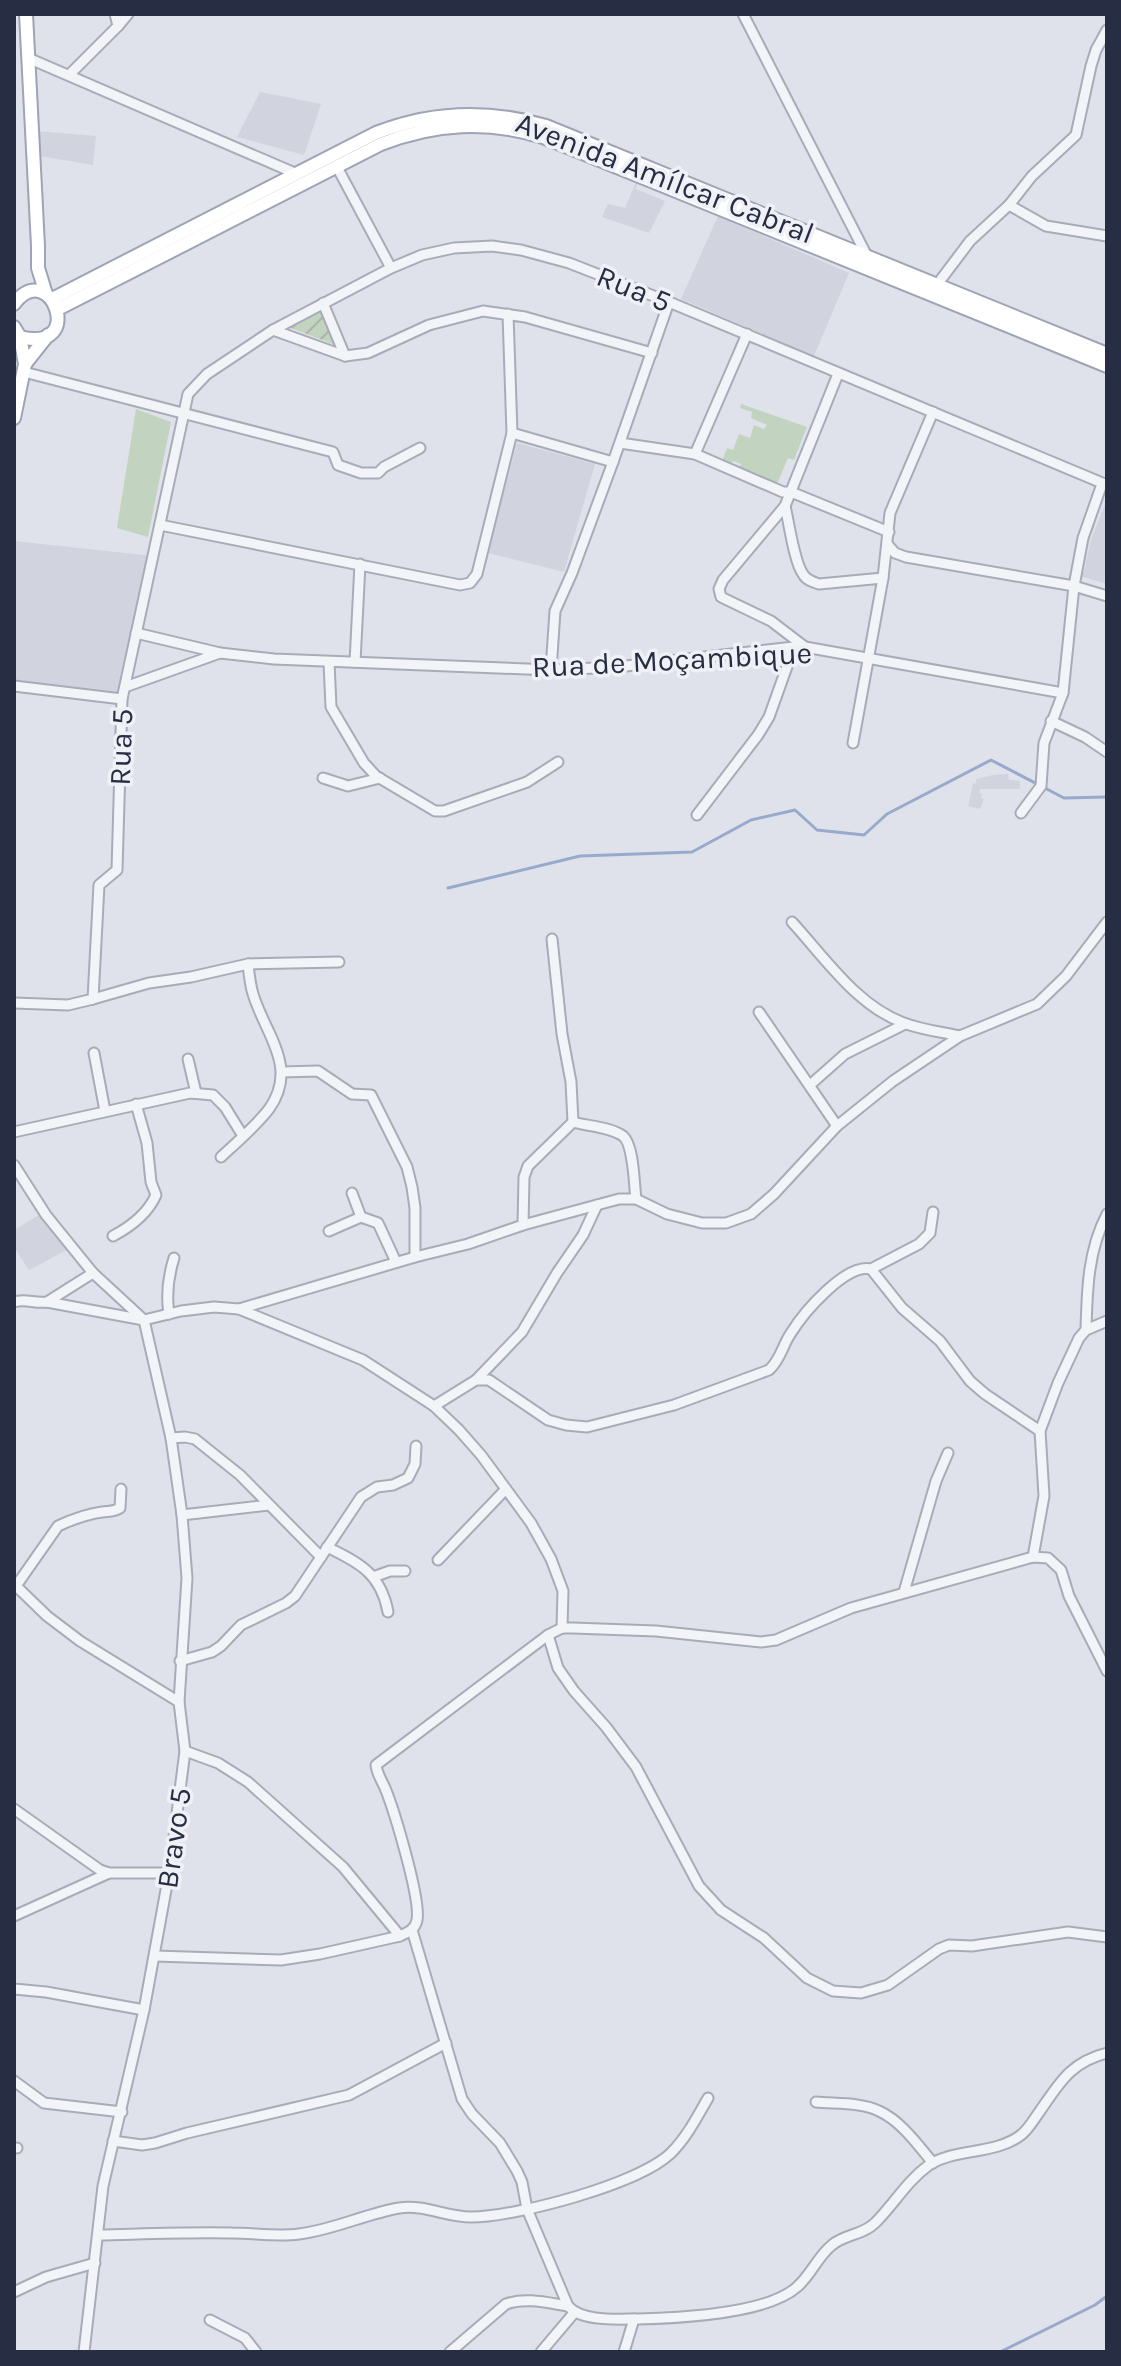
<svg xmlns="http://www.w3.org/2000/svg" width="1121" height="2366" font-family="Karla,sans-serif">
	<defs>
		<pattern id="garden-furrows" width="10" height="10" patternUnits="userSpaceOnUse" patternTransform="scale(2)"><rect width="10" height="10" fill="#c2d4c0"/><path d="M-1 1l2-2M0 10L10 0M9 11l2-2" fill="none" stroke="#a7b6a6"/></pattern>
	</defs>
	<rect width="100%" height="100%" fill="#dfe2ea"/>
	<!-- built -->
	<g fill="#d1d4df">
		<polygon points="260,92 321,104 304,155 237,137"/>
		<polygon points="36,131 96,136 93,165 34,155"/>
		<polygon points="636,182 637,184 636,189 665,201 649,233 602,217 608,204 625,208"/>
		<polygon points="718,216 849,273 814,356 681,299"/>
		<polygon points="517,443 595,464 564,572 488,553"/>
		<polygon points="1107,499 1107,584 1080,576 1084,571 1091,540"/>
		<polygon points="14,541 153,556 122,699 14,686"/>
		<polygon points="1008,774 1009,780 1020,781 1020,789 980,789 979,793 982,794 981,798 984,799 980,809 968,806 973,784 976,783 976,779 993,775"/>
		<polygon points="39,1215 67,1250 29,1270 14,1247 14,1230"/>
	</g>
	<!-- green -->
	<g fill="#c2d4c0">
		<polygon points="741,404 807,427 794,460 788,458 777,484 739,468 741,464 733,461 731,465 722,461 727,448 733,450 739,434 750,438 754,425 764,429 767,425 751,418 752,412 740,408"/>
		<polygon points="136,409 171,422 148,537 117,528"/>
	</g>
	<!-- garden -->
	<polygon fill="url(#garden-furrows)" points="320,310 338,346 291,328"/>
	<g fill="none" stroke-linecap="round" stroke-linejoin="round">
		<!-- stream -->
		<g stroke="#98aacc" stroke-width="3">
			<polyline points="448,888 580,856 692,852 751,820 795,810 817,830 864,835 887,814 991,760 1064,798 1107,797"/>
			<polyline points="1000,2352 1095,2305 1107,2296"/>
		</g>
		<!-- minor casing -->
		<g stroke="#a8acb8" stroke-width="13">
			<g id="minor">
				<polyline points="743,14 867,256"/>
				<polyline points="118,26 128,14"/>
				<polyline points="28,58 297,174"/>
				<polyline points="69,75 118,26 115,14"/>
				<polyline points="337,167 391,268"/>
				<polyline points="1009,205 1046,226 1107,236"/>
				<polyline points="936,286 970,241 1009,205 1032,176 1076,135 1091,66 1096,50 1107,30"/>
				<polyline points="323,303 345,356"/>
				<polyline points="273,330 345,356 368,353 429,325 483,311 525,317 652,353"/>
				<polyline points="24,372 333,452 338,465 361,473 378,473 384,467 420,448"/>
				<polyline points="512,433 613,462"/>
				<polyline points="620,443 695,454 783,492 791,492 889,532"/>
				<polyline points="695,454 747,334"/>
				<path d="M785,506C789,522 794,562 803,574C806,580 813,582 819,584L883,578"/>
				<polyline points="160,525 460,585 470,583 477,574 512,433 508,314"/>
				<polyline points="888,545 895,553 906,557 1074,586 1107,596"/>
				<polyline points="136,633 220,653 274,659 551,670 617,667 794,647 805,647 1063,693"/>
				<polyline points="805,647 771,621 721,597 719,589 723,580 785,506 838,374"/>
				<polyline points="329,662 331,707 364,763 376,776 435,811 444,811 527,782 558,762"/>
				<polyline points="355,662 360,564"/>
				<polyline points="551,670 555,611 572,573 613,462 669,302"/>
				<polyline points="14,686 122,699"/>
				<polyline points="125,687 220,653"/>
				<polyline points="1051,721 1085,737 1107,752"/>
				<polyline points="853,743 883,578 890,513 933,412"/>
				<polyline points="323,778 348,786 380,778"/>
				<polyline points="1021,813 1041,786 1044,743 1063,693 1074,586 1083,538 1102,484"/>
				<polyline points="697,815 758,735 769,717 794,647"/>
				<path d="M792,922C825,958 857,1006 904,1023C922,1030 942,1032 960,1036"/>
				<polyline points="552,939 562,1034 571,1082 573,1122"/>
				<polyline points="93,999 149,983 191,977 248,964 339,962"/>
				<polyline points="14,1003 68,1005 93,999 99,885 117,870 122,699 188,394 207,374 273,330 391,268 422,255 454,248 492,246 521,250 569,263 669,302 1107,485"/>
				<polyline points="759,1012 837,1126"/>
				<polyline points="94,1053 105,1111"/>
				<polyline points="188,1059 196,1093"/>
				<polyline points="282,1072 318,1071 352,1094 371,1095 407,1167 412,1187 415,1208 415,1257"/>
				<polyline points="810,1085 845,1054 905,1024"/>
				<path d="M573,1122C587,1126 611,1127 623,1136C634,1145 634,1185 636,1199"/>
				<polyline points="14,1132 190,1093 213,1095 225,1107 243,1136"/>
				<path d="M221,1157C237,1142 255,1127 269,1109C299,1067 265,1034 253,994C250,984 249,974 248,964"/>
				<polyline points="14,1165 46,1215 93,1273 144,1320 171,1438 182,1515 187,1578 179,1702 185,1751 170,1868 144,2010 103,2186 84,2352"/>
				<polyline points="352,1193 361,1217"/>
				<polyline points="523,1225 524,1177 528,1166 573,1122"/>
				<polyline points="329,1231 361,1217 378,1223 396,1262"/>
				<path d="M113,1236C130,1227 148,1213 156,1195L151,1182L147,1143L136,1104"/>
				<polyline points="871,1269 919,1244 930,1233 933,1212"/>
				<path d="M14,1302C25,1298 35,1304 47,1302L93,1273"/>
				<polyline points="47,1302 144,1320 181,1311 214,1307 239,1309 363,1360 434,1406 459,1430 481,1455 531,1523 551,1559 563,1591 562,1628"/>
				<polyline points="239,1309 415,1257 468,1244 523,1225 619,1199 636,1199 667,1214 702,1223 726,1223 751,1214 774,1194 837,1126 893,1081 960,1036 1037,1004 1066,976 1107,922"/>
				<path d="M169,1314C166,1295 168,1277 174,1258"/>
				<path d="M1086,1330C1087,1290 1088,1250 1107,1214"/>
				<polyline points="476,1380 522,1332 557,1273 583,1235 597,1205"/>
				<path d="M434,1406L476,1380H489L548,1420L566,1425L587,1427L674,1405L769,1370C781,1359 782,1346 791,1333C804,1312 846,1263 871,1269L902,1308L940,1341L970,1381L985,1394L1040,1431"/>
				<polyline points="171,1438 185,1437 195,1439 240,1475 321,1557"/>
				<polyline points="182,1515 269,1505"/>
				<path d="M327,1547C360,1563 381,1574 388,1612"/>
				<polyline points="1033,1557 1044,1496 1040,1431 1058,1383 1079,1338 1086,1330 1107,1321"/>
				<polyline points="438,1560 505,1490"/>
				<polyline points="373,1577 390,1571 405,1571"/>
				<polyline points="14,1584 47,1616 80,1641 179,1702"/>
				<path d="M16,1586L58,1526C71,1520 87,1514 102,1512C109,1511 114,1512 120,1508L121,1489"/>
				<polyline points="904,1592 936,1481 948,1453"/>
				<polyline points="548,1635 558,1668 574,1691 606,1727 636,1767 699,1886 721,1910 764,1938 807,1978 833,1991 861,1993 888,1985 939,1949 949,1945 972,1946 1068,1932 1107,1937"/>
				<polyline points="180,1661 212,1652 221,1646 241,1625 286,1603 295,1596 361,1497 377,1487 393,1485 408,1478 415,1464 416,1446"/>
				<polyline points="185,1751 218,1763 248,1782 343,1867 400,1936"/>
				<polyline points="14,1809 100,1870 109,1873 169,1873"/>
				<polyline points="14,1916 109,1873"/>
				<path d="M412,1930L462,2099L472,2114L500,2143L517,2171L522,2182L527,2209L568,2306C582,2322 617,2319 638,2319C678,2318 767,2314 797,2287C811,2275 818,2256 832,2245C845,2234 863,2235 875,2223C894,2204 907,2181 929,2165C955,2148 995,2155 1021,2135C1029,2129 1034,2119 1040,2111C1060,2082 1071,2062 1107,2053"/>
				<path d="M155,1956L281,1960L320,1954L400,1936C408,1932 415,1930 417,1920C421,1899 394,1810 385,1788C381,1779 377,1774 376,1765L548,1635L562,1628H573L656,1631L761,1642L776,1640L851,1608L1033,1557L1048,1558L1061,1570L1069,1596L1107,1671"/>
				<polyline points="14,1989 46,1992 144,2010"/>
				<polyline points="14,2081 44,2103 122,2112"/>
				<path d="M816,2102C835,2104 861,2102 879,2111C901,2121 917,2144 933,2163"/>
				<polyline points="113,2141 142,2145 155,2143 187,2133 349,2095 446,2043"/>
				<polyline points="14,2148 17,2148"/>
				<path d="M99,2235C143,2234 188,2232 232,2233C254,2233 277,2237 299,2234C333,2230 365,2214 399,2208C424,2204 446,2217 471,2217C516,2217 639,2184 671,2153C687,2137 697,2117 708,2098"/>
				<polyline points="14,2292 46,2277 95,2263"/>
				<polyline points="210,2320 245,2338 256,2352"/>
				<path d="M450,2352L506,2304C526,2297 548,2303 568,2306"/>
				<polyline points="541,2352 574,2313"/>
				<polyline points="624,2352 634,2319"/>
			</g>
		</g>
		<!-- major casing -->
		<g stroke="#9ea4b6" stroke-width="16">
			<g id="major">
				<polyline points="26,14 38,246 38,268 46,294"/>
				<path d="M52,299L376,133C432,111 487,109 546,126L1107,354"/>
				<path d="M14,304C50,256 88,354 20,337L14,327"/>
				<path d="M58,309L381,144C435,123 487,120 543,137L1107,366"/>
				<polyline points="25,364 48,335"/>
				<polyline points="14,418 25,364 20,337 17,337"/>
			</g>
		</g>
		<!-- minor -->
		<use href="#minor" stroke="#f2f4f8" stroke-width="9"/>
		<!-- major -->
		<use href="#major" stroke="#fff" stroke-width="12"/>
	</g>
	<g text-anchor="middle" stroke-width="7" stroke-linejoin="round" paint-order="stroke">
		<!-- street labels -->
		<g font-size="30" fill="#272d42" stroke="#eff1f7">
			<text transform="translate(665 178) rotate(21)" y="10">Avenida Amílcar Cabral</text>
			<text transform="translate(634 289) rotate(22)" y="10">Rua 5</text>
			<text transform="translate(672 660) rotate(-3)" y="10">Rua de Moçambique</text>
			<text transform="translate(121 747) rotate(-88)" y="10">Rua 5</text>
			<text transform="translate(174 1838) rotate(-82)" y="10">Bravo 5</text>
		</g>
	</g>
	<!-- border -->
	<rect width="1121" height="2366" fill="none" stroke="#272d42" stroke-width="32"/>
</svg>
